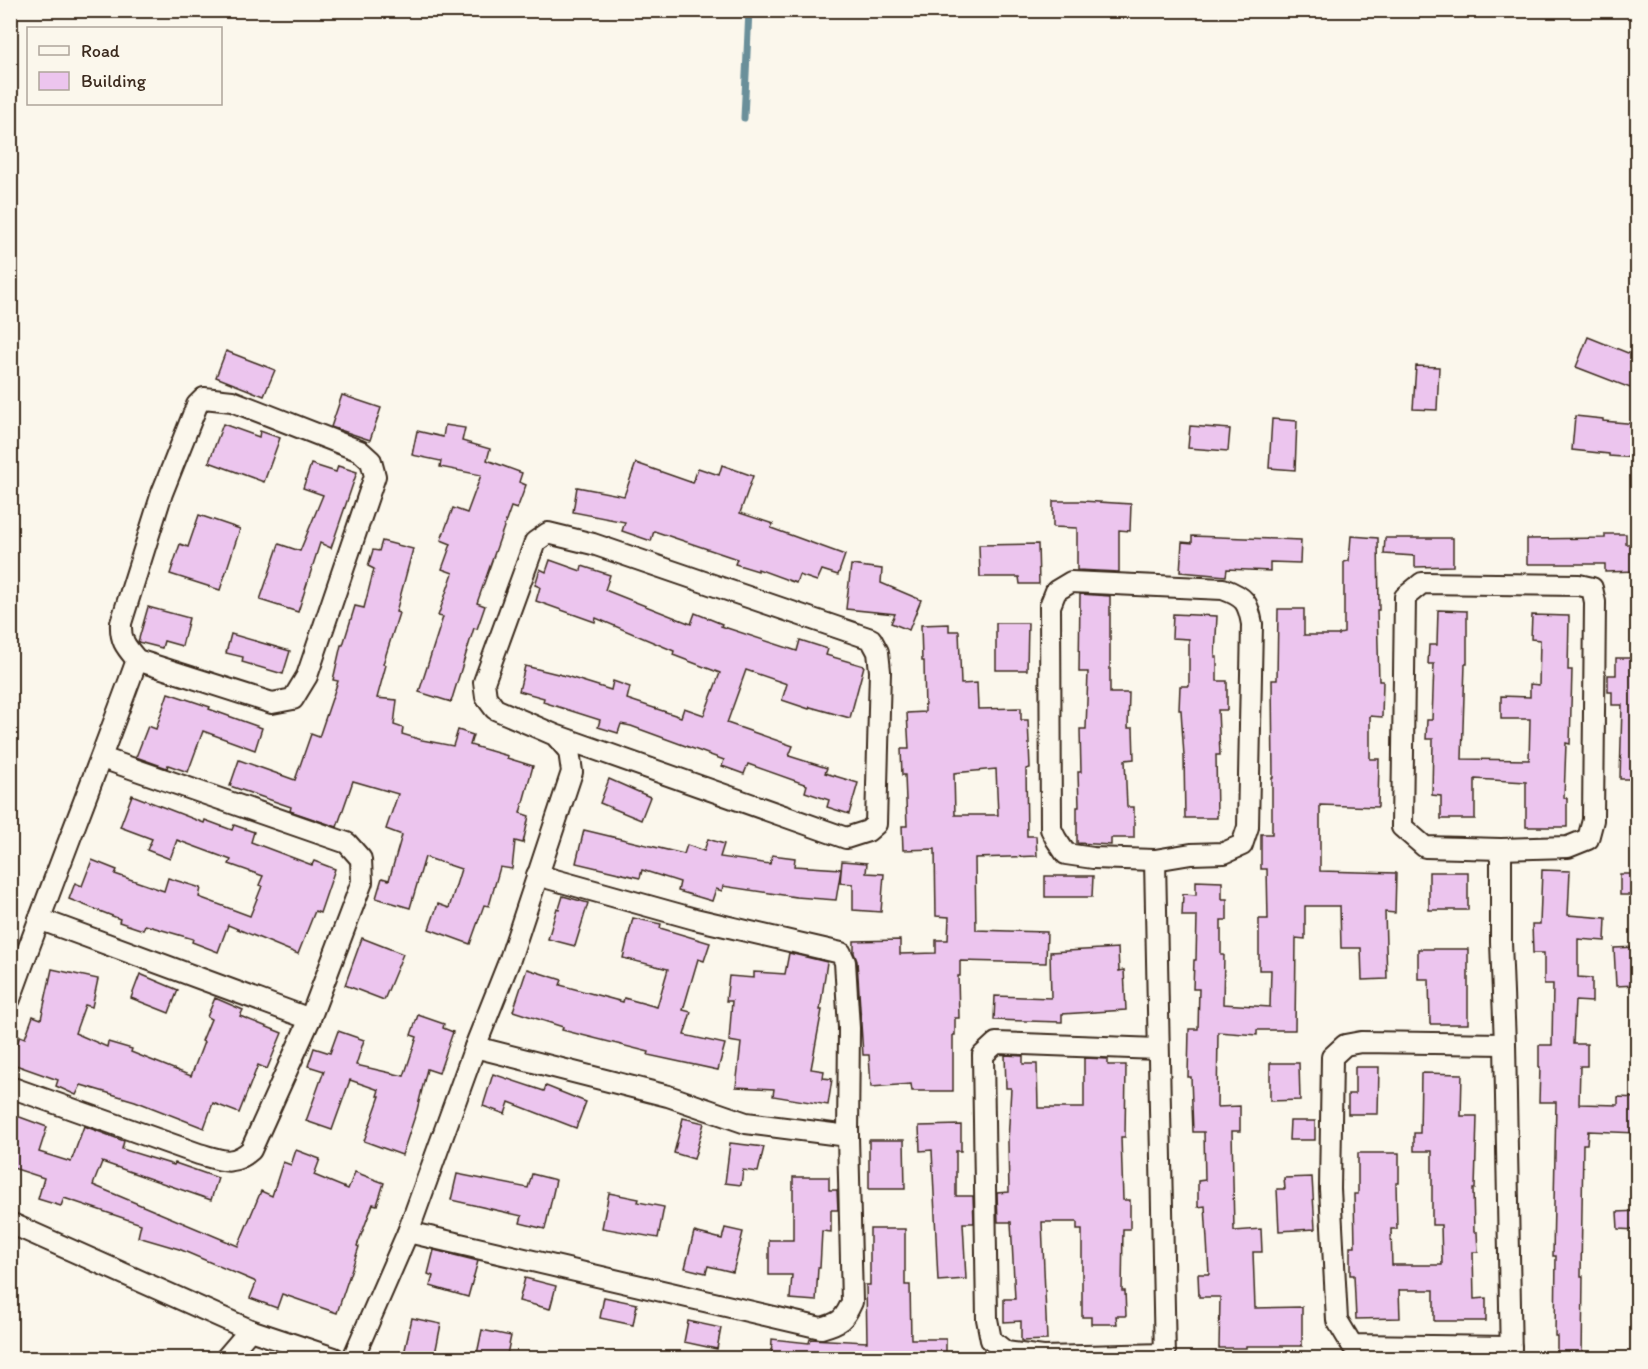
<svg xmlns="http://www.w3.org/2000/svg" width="1648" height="1369" font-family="Itim,sans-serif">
	<rect width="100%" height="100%" fill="#fbf7ec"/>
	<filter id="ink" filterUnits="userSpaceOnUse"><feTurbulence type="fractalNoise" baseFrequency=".0167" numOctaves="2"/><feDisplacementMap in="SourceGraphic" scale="12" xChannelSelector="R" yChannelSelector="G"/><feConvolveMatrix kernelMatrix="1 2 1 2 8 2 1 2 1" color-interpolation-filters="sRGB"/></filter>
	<g filter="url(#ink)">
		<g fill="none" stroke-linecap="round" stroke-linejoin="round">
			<!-- stream -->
			<polyline stroke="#6a8f9a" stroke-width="7" points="744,118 749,10"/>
		</g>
		<!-- building -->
		<g fill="#ecc5ee" stroke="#3b2a1e" stroke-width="1.5" fill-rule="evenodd">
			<polygon points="1588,337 1638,357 1638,391 1576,367"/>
			<polygon points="226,351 275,370 264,396 216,377"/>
			<polygon points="1416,366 1439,367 1437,410 1413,409"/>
			<polygon points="342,395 381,408 370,440 331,427"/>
			<polygon points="1575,416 1603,419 1603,421 1638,424 1636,458 1609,456 1609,454 1572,450"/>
			<polygon points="1272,419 1297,421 1295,470 1269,468"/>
			<polygon points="223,424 259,437 260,431 280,438 264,482 209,462"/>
			<polygon points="445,425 465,428 462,441 490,449 487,460 522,473 519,482 526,485 517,509 511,507 477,603 485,606 477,629 474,628 451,702 419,692 443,617 438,616 453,573 442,569 451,544 441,540 453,508 467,513 481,475 440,467 441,461 412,455 417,431 443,437"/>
			<polygon points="1190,426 1230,429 1228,451 1188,448"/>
			<polygon points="636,463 693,483 698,468 719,475 722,465 753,476 740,513 773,524 771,528 845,555 838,575 822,570 817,581 799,575 796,583 758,569 758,571 735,564 737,559 654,531 651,541 622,531 625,522 573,512 577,487 624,496"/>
			<polygon points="311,464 336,472 338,466 357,472 331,548 320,543 298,612 260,600 279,544 300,551 323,495 303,488"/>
			<polygon points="1053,501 1082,501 1131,504 1130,531 1119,530 1119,572 1077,570 1077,528 1053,527"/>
			<polygon points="199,515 240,529 220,590 170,574 180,544 188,547"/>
			<polygon points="1605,534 1626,534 1626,544 1638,544 1638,571 1605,572 1605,564 1527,564 1527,539 1605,538"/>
			<polygon points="1192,536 1301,540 1300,563 1270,562 1270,571 1227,569 1226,576 1180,572 1182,542 1192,543"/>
			<polygon points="1351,536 1378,538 1379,610 1377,610 1379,681 1383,681 1382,717 1370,716 1370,759 1379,759 1378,807 1320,805 1320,871 1396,873 1395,913 1385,912 1387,979 1362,980 1361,948 1341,948 1340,906 1305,906 1305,939 1296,938 1295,1030 1257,1030 1257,1035 1218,1032 1217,1107 1240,1106 1240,1131 1232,1131 1234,1231 1261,1229 1262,1252 1253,1252 1255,1308 1302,1307 1302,1346 1246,1346 1246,1348 1219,1348 1220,1297 1199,1297 1198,1274 1209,1274 1205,1206 1198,1207 1198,1181 1205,1180 1204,1132 1193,1132 1191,1077 1188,1077 1189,1029 1198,1029 1199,989 1193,989 1194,960 1196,960 1197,916 1182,916 1183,894 1196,895 1196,881 1222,882 1222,899 1227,899 1227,920 1221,920 1221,955 1224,955 1223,1004 1270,1007 1271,970 1259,970 1259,919 1268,919 1267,869 1261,869 1261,834 1272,834 1272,778 1273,778 1272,680 1277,680 1278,609 1304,609 1304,635 1339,635 1339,634 1344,633 1344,562 1349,561"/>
			<polygon points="1385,538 1453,538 1453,566 1415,567 1415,556 1384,554"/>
			<polygon points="382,541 413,549 396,612 399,613 383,664 386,665 377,698 397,700 394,725 403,728 402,734 422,740 453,746 458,730 473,735 470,745 508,756 507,758 533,766 520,813 529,816 523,843 515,841 512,869 500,867 489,906 484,905 470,944 429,929 438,904 449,908 461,869 425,857 410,908 376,898 382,878 389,880 402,835 386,829 398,794 353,781 337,827 290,811 291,807 230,786 239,760 295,780 311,734 319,737 338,681 333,680 341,645 343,645 355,606 364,608 374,569 368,566 373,550 379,551"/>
			<polygon points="1038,544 1039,584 1020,584 1019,577 980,577 979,545"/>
			<polygon points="550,560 581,571 582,566 610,575 605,590 691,624 695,613 722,624 721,626 797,651 800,640 828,649 826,655 864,666 850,718 810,707 809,709 782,700 787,684 746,670 727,723 793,746 789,756 827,768 825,773 858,783 849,814 827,807 829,800 805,792 807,785 748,764 744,774 722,766 724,760 631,726 621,724 618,733 598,727 600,720 543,702 544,698 519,691 525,666 566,676 611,690 613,681 630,687 627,699 681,717 684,708 704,715 720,673 673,655 674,651 596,618 595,622 536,601 540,587 535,585 540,569 546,572"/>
			<polygon points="851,565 882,569 881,583 921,600 909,630 891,623 895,614 846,609"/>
			<polygon points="1080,594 1110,596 1110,693 1129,693 1128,728 1133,728 1134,759 1125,760 1127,807 1134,807 1134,838 1111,838 1111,845 1077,843 1077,807 1079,807 1078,772 1081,772 1080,729 1086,729 1088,672 1079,672"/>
			<polygon points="148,607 189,618 182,646 164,641 162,648 138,642"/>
			<polygon points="1438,610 1467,611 1467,664 1465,664 1462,759 1529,760 1530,719 1501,719 1501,696 1530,697 1530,684 1539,685 1540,640 1531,639 1532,615 1569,616 1568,670 1572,670 1570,744 1566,743 1564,798 1567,798 1567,827 1526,827 1526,782 1475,779 1475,819 1441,819 1441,796 1432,795 1433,739 1426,739 1427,720 1432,720 1434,664 1428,664 1429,645 1437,645"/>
			<polygon points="1173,614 1217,616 1215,657 1217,657 1217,681 1227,681 1227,710 1218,710 1220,755 1216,755 1217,818 1185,818 1184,756 1181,710 1179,710 1180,686 1189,686 1189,639 1172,638"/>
			<polygon points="996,623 1028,623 1027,670 996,670"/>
			<path d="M949,624V631H959L961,684L977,683L978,709L1021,708V720H1028L1030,768L1026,769L1027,836H1036L1037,856L975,858L976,930L1047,932L1046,963L960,961V976H958L959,1018H955V1035H953V1091H912L911,1084L871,1087L869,1055H863L857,961L854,953V941L900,940V954L936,953V940H948L949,917L936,916L935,849L903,850L902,826H907L905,775H902L901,749H909L907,713L925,712L924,661H922L921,625ZM996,769L998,815H955L954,773Z"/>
			<polygon points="231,634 290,651 283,674 242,662 243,657 226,653"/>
			<polygon points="1616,658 1638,658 1638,779 1620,779 1622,705 1612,705 1612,692 1608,692 1608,675 1616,675"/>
			<polygon points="168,693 210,707 209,709 262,728 255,750 203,731 188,772 168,765 167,768 136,757 148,726 156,729"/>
			<polygon points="609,779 650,797 641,820 600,803"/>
			<polygon points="132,795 204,823 205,820 232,830 234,825 254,832 251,842 312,865 314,861 335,869 320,913 315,911 298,954 228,925 218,952 192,942 193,939 145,925 143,930 119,922 120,919 69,899 75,883 82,886 92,860 117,870 115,874 164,891 168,878 201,888 199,897 250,916 262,886 259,885 263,876 229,864 231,860 177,840 170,859 147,850 152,839 120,827"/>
			<polygon points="584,830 684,854 687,845 704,851 708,839 724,844 720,857 770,864 772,855 795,858 794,866 841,869 836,900 796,897 723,886 722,891 716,889 712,901 678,891 680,882 642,870 640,878 576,863"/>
			<polygon points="842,861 867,863 866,873 884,874 881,912 853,910 853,884 840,883"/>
			<polygon points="1542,870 1570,871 1568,915 1606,918 1605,941 1578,939 1578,977 1592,978 1592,1002 1575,1001 1573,1044 1587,1044 1587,1066 1580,1066 1579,1104 1618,1105 1618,1097 1638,1098 1638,1133 1588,1131 1587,1144 1583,1144 1581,1276 1583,1276 1582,1359 1557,1359 1557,1336 1555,1336 1556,1256 1553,1256 1556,1102 1539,1102 1540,1067 1539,1067 1539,1045 1552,1045 1553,984 1544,984 1544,953 1533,953 1532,924 1540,924"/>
			<rect x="1429" y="872" width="39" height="38"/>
			<rect x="1620" y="874" width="18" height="21"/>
			<polygon points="1045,876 1093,876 1092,897 1045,897"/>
			<polygon points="563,896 588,903 575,946 548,939 557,908 559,909"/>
			<polygon points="633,918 661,924 660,928 710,943 704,961 698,959 683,1010 691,1012 684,1035 725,1044 718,1070 648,1055 649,1052 562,1030 563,1027 513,1011 527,969 562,980 560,985 623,1002 624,998 657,1007 668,969 623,958"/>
			<polygon points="362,938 403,954 384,1000 345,985"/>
			<polygon points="1638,947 1638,976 1635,976 1636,985 1616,986 1614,948"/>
			<polygon points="1118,948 1119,971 1124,970 1126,1010 1062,1014 1062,1022 994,1020 995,996 1051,998 1050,952"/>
			<polygon points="1418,949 1468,949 1468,1024 1430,1024 1429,979 1418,979"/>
			<polygon points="789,953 827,962 820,1010 822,1010 811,1069 824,1071 823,1078 832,1079 828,1105 773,1096 774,1089 736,1087 741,1043 729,1041 732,1001 726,1001 729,976 754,978 754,972 785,974"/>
			<polygon points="52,969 98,979 92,1007 85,1005 75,1033 107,1047 108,1042 132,1049 131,1052 191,1076 204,1042 202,1041 211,1019 207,1017 215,998 243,1010 240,1016 282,1033 267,1069 258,1065 239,1113 213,1103 204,1128 135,1101 81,1085 76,1095 56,1086 58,1080 10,1063 20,1036 25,1038 33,1016 41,1019"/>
			<polygon points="140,974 178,990 169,1013 131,998"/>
			<polygon points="418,1015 444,1024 443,1028 453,1032 439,1073 427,1069 417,1110 402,1155 364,1141 380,1096 377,1096 379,1090 350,1080 332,1130 306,1121 324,1071 308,1066 314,1048 330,1053 338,1031 364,1040 356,1065 404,1076 417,1037 411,1035"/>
			<polygon points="1005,1055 1023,1056 1023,1064 1037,1064 1038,1108 1084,1108 1084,1058 1108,1059 1108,1065 1126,1065 1125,1137 1121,1137 1123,1200 1130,1200 1130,1229 1123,1229 1122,1291 1125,1291 1126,1316 1116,1316 1117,1324 1091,1324 1091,1317 1082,1317 1082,1230 1077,1230 1077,1222 1042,1222 1047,1340 1021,1341 1021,1321 1004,1322 1004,1299 1015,1299 1011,1222 998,1222 997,1193 1009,1192 1008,1142 1011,1088 1006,1088"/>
			<polygon points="1270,1063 1299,1063 1300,1100 1270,1101"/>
			<polygon points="1355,1067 1379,1067 1378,1114 1348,1114 1348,1094 1355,1094"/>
			<polygon points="1421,1073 1462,1074 1461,1116 1477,1116 1475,1189 1473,1189 1474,1232 1477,1232 1478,1252 1473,1252 1474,1299 1486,1298 1486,1321 1434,1321 1434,1290 1399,1290 1400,1318 1356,1319 1354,1275 1350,1275 1350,1247 1355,1247 1354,1194 1358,1194 1358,1153 1399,1153 1399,1183 1396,1183 1397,1229 1391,1229 1392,1265 1442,1265 1441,1225 1432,1225 1432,1151 1414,1151 1414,1133 1420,1133"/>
			<polygon points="493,1074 544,1091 546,1086 586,1102 576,1128 509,1102 505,1114 483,1106"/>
			<polygon points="17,1116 47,1127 39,1152 71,1162 84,1126 124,1141 122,1149 174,1165 175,1163 218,1178 211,1200 102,1162 93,1185 238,1246 261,1191 272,1196 283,1162 291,1165 296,1150 320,1159 314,1175 348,1189 355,1172 384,1183 377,1205 373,1204 357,1246 359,1247 337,1313 282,1294 277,1308 250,1298 256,1283 254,1281 179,1249 138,1237 141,1224 64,1198 61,1206 38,1199 44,1178 10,1167 10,1135"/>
			<polygon points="683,1118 704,1123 694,1159 674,1153"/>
			<polygon points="1290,1121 1315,1121 1315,1140 1289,1140"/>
			<polygon points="961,1125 961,1151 956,1151 956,1196 973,1196 974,1223 963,1223 966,1279 938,1281 932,1150 920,1151 919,1126"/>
			<polygon points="869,1140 904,1140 905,1189 869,1189"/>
			<polygon points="730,1143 764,1147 758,1172 743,1170 741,1185 725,1183"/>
			<polygon points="457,1174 528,1188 532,1174 556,1180 545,1229 520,1223 522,1216 451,1200"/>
			<polygon points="793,1177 829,1177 829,1190 837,1190 838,1210 831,1210 831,1232 822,1231 820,1268 818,1268 816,1301 790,1299 792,1275 769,1275 769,1240 793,1240"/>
			<polygon points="1312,1177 1315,1229 1279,1231 1277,1189 1285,1189 1284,1178"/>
			<polygon points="609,1193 639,1199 638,1202 664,1207 658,1238 602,1228"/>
			<polygon points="1638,1211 1638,1230 1618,1229 1617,1212"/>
			<polygon points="725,1228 743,1232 733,1272 708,1266 706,1273 685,1268 694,1232 722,1239"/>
			<polygon points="870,1229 905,1229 905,1285 910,1285 911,1339 946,1339 946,1359 771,1359 772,1339 809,1343 810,1339 867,1342 866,1285 870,1285"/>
			<polygon points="434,1250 478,1261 468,1297 430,1286 433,1276 428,1274"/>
			<polygon points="525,1278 556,1286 550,1309 519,1301"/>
			<polygon points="604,1297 637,1304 633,1325 600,1318"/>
			<polygon points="412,1318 441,1324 434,1359 424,1359 404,1354"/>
			<polygon points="688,1321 721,1328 717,1349 684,1342"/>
			<polygon points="482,1330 511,1336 506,1359 476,1359"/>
		</g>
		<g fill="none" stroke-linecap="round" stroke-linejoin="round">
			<!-- minor casing -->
			<g stroke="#3b2a1e" stroke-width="24">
				<g id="minor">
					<path d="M204,398L232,401L360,451L371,461L375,476L307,676L293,699L272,703L137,660C126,647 120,641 121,623L162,493L197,405Z"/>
					<path d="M1071,582L1223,589C1245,597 1248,602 1252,624L1248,827L1242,845L1224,853L1191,854L1155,860L1093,858L1066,854L1056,839L1051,829L1050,606L1056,591Z"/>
					<polygon points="1422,583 1579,585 1592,588 1595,602 1593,820 1588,839 1568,847 1501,849 1425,847 1402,827 1405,597"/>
					<polyline points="1501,849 1501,942 1505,1044 1511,1358"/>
					<polyline points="1155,860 1165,1358"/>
					<polyline points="537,875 695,919 841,953 845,962 849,1028 848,1136"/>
					<polyline points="39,919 310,1019"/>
					<path d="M10,999C51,885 96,773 137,660"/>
					<polyline points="1505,1044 1361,1042 1345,1045 1332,1057 1330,1189 1337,1320 1352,1345 1511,1347"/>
					<polyline points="1158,1049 996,1043 983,1055 987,1319 991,1340 1006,1352 1043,1357 1165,1354"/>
					<path d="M10,1087L199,1154C221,1160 232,1167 251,1150L310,1019L362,882L361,859L347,843L102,758"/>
					<polyline points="10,1223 250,1330 334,1358"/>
					<path d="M408,1232L821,1328C840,1323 844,1320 852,1302L848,1136L746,1123L668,1096L475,1047"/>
					<polyline points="226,1358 250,1330"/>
					<polyline points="353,1358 408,1232 475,1047 510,959 572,772 569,751 555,735 495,709 486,697 484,682 535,542 548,533 593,544 871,639 878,652 880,671 876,824 868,831 846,838 555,735"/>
				</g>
			</g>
			<!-- minor -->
			<use href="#minor" stroke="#fbf7ec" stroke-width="20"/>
		</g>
	</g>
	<!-- margin -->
	<rect width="1648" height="1369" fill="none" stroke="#fbf7ec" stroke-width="36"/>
	<rect x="18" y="18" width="1612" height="1333" fill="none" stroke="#3b2a1e" stroke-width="2" filter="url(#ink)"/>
	<!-- legend -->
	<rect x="27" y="27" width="195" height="78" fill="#fbf7ec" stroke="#aea59a" stroke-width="1.5"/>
	<rect x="39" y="46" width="30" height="9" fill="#fbf7ec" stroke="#aea59a" stroke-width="1.5"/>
	<text x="81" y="57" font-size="18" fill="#3b2a1e">Road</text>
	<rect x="39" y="72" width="30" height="18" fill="#ecc5ee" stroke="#aea59a" stroke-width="1.5"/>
	<text x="81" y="87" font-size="18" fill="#3b2a1e">Building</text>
</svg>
